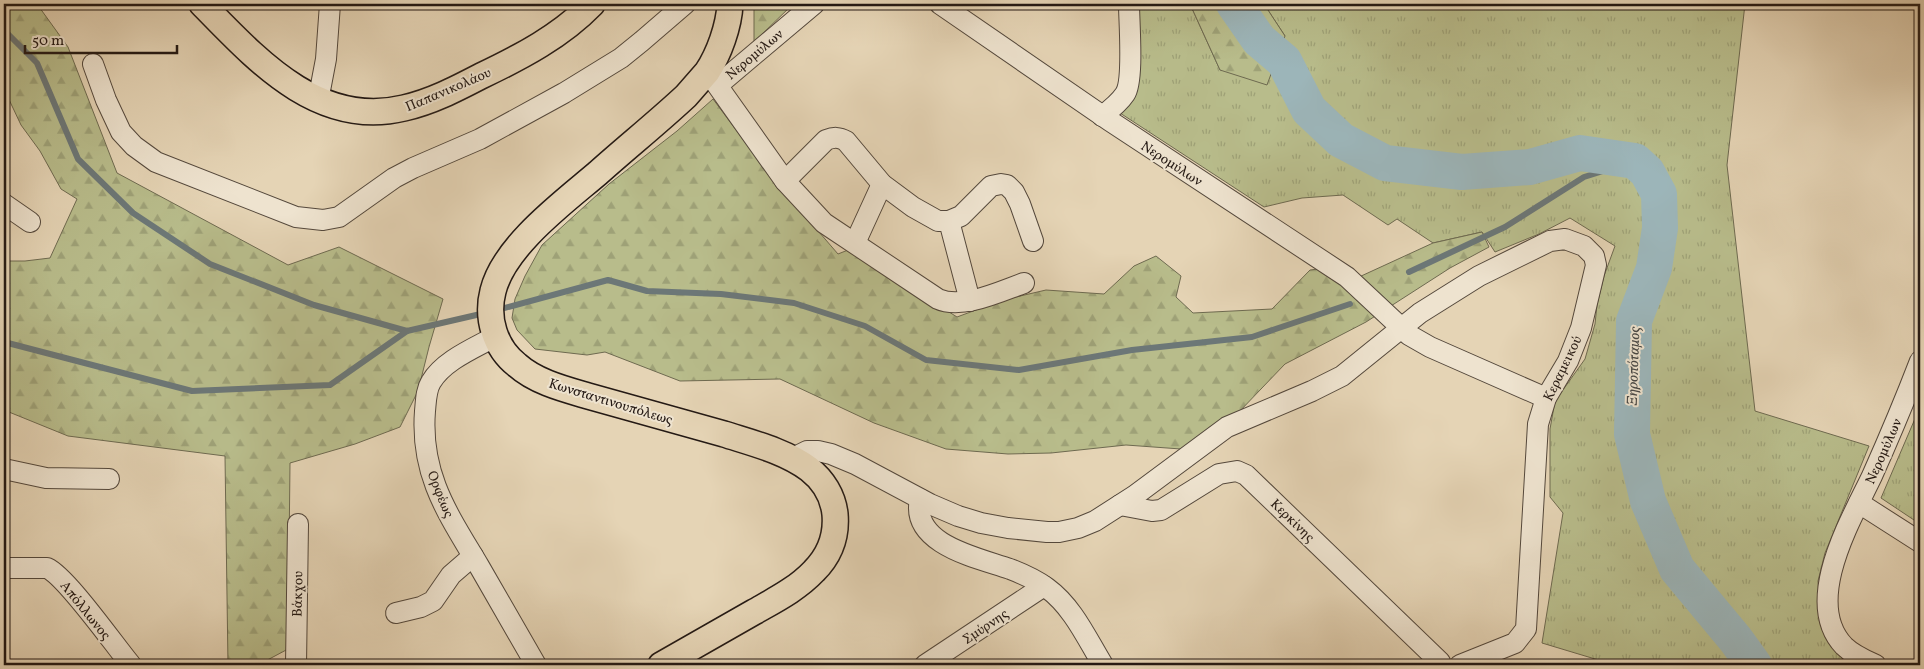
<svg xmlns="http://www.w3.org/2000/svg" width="1924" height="669" font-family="Vollkorn,serif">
	<defs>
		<pattern id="grass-tufts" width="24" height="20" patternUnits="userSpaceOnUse" patternTransform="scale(1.25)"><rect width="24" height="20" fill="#b8bc8b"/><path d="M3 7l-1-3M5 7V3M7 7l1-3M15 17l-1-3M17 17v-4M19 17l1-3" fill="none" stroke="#9ea177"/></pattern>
		<pattern id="forest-firs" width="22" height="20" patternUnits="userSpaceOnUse" patternTransform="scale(1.25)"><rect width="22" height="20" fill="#b8bc8b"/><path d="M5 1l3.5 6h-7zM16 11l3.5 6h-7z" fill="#9ea177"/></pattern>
	</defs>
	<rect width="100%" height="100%" fill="#e5d4b5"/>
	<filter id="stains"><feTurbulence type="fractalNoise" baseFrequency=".004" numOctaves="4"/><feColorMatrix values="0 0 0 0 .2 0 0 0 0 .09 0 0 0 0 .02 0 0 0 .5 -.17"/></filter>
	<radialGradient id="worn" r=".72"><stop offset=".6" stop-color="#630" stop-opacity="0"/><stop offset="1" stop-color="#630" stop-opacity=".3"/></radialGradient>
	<!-- grass -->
	<g fill="url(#grass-tufts)" stroke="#6e6a50">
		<polygon points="1138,4 1190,4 1220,70 1285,36 1264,4 1745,4 1727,165 1755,411 1869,446 1825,553 1818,581 1819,596 1855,665 1615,665 1542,643 1563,513 1550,497 1550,429 1555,401 1585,359 1595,324 1597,305 1604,276 1615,246 1570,218 1539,234 1495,252 1482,232 1433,243 1397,219 1388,225 1343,195 1302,198 1264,207 1120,113"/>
		<polygon points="1920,407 1920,524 1881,498"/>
	</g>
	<!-- forest -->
	<g fill="url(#forest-firs)" stroke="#6e6a50">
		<polygon points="4,4 37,4 68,47 117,173 288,265 339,247 443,299 429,347 418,391 400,427 355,444 290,463 288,649 258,665 228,665 225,456 68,436 4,410 4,261 25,261 50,258 77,199 61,189 40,151 21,125 4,89"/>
		<polygon points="754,4 793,4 754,42"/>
		<polygon points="1190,4 1264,4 1285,36 1267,85 1220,70"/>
		<polygon points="713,99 768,173 838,254 853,248 872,263 957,317 1003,300 1046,290 1104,294 1134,266 1156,256 1181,276 1176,297 1193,313 1272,309 1310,270 1342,266 1359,277 1433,243 1482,232 1489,247 1450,268 1366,322 1285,364 1238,413 1181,449 1126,445 1051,453 1008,454 946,449 874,423 780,379 680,381 605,352 587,355 535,349 517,330 512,318 515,299 525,276 542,245 609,184 677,131"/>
	</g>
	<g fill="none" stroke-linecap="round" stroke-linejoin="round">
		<!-- stream -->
		<g stroke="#6c7777" stroke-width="6">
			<polyline points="4,30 37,63 78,159 133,213 210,264 314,305 407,331 485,313"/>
			<polyline points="1409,272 1505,227 1584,177 1635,161"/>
			<polyline points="497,310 608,280 647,291 721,294 794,303 865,326 926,360 1019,370 1132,350 1252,337 1350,304"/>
			<polyline points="4,342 192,391 330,385 407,331"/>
		</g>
		<!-- river -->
		<polyline stroke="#9cb5b9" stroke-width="36" points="1234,4 1259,40 1284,61 1309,110 1341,140 1385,163 1462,172 1530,167 1580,153 1635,161 1647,172 1659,194 1660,228 1654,268 1634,321 1632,434 1648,501 1677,569 1736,640 1754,665"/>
		<!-- minor casing -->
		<g stroke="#54483c" stroke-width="22">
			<g id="minor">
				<polyline points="940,4 1110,121 1347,277 1409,335 1430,347 1546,398"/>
				<polyline points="93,64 106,100 121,132 134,146 156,162 296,217 323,220 339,217 394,178 413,168 480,139 564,93 621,58 642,41 685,4"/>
				<path d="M707,71L785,181L824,223L938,299C962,310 1001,291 1024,283"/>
				<polyline points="718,85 814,4"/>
				<polyline points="318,101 326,59 330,4"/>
				<path d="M1102,116C1110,110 1119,103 1125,94C1134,81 1129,22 1129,4"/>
				<path d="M785,181L826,140C834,137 839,137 846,141L882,184L913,207L938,221H949L961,216L991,186L1001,184L1007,185L1014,192L1020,204L1033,241"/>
				<polyline points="4,204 30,222"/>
				<polyline points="949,221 970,301"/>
				<polyline points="855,243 882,184"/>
				<path d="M496,336C475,348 444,360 431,382C426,390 426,401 425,411C420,475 448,514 479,566C498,599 517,632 536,665"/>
				<polyline points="791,459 807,451 818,451 831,454 855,464 930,504 958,516 981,523 1008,528 1047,532 1059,532 1078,528 1095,521 1134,496 1227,427 1312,391 1342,376 1420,313 1479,276 1550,241 1565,239 1584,246 1594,256 1596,265 1581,328 1568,361 1546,398 1538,424 1526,629 1515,643 1460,665"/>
				<polyline points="4,469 46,478 109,479"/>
				<path d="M920,499C910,545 979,558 1010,569C1023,574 1036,580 1047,588C1073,607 1087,639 1103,665"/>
				<polyline points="1859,503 1920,542"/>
				<polyline points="1120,505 1152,511 1161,510 1219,474 1237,471 1246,475 1440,662"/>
				<path d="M4,568H47C66,576 115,646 131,665"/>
				<polyline points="396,613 421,607 433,601 451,575 473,556"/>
				<polyline points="296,665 298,524"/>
				<polyline points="925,665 1044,586"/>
				<path d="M1876,665C1865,660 1853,655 1844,646C1802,602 1851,520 1872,476C1889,438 1905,400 1920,361"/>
			</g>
		</g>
		<!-- major casing -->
		<g stroke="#241914" stroke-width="28">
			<g id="major">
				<path d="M202,4C256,59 318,129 404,108C431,102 456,89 481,76C521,57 561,36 592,4"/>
				<path d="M661,665C692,647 723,630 754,612C775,600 797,589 814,571C830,555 837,537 835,514C833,496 823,480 809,469C785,451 752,443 724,434C679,421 633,409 588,396C564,389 536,382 517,365C495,348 486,318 493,291C504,246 564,202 598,173C627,147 657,123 686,96C693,88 700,80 707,72C719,54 729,26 730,4"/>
			</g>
		</g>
		<!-- minor -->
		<use href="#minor" stroke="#eee3cf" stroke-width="20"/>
		<!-- major -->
		<use href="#major" stroke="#e5d4b5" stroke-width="25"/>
	</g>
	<g text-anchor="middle" stroke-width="4" stroke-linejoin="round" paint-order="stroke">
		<!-- street labels -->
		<g font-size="14" fill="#241914" stroke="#eee3cf">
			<text transform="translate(754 54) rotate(-40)" y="5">Νερομύλων</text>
			<text transform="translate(448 89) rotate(-23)" y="5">Παπανικολάου</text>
			<text transform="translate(1172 163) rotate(33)" y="5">Νερομύλων</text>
			<text transform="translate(1562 368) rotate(-64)" y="5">Κεραμεικού</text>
			<text transform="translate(611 401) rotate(17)" y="5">Κωνσταντινουπόλεως</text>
			<text transform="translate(1883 451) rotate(-66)" y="5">Νερομύλων</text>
			<text transform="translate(441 494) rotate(68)" y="5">Ορφέως</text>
			<text transform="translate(1293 520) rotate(44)" y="5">Κερκίνης</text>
			<text transform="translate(297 594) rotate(-89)" y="5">Βάκχου</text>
			<text transform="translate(86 610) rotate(51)" y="5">Απόλλωνος</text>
			<text transform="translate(985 626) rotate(-34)" y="5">Σμύρνης</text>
		</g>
		<!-- water labels -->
		<g font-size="15" font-style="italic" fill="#484846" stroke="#eee3cf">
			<text transform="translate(1633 366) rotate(-88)" y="5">Ξηροπόταμος</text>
		</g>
	</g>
	<!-- margin -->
	<rect width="1924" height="669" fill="none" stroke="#e5d4b5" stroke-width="20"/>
	<rect x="5" y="5" width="1914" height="659" fill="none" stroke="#241914" stroke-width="2.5"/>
	<rect x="10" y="10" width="1904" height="649" fill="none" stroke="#241914"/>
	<!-- scale -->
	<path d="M25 45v8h152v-8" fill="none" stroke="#241914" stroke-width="2.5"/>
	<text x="32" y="45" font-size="15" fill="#241914" stroke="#eee3cf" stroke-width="4" paint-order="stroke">50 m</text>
	<rect width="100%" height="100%" filter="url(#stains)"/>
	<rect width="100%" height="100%" fill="url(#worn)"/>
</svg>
